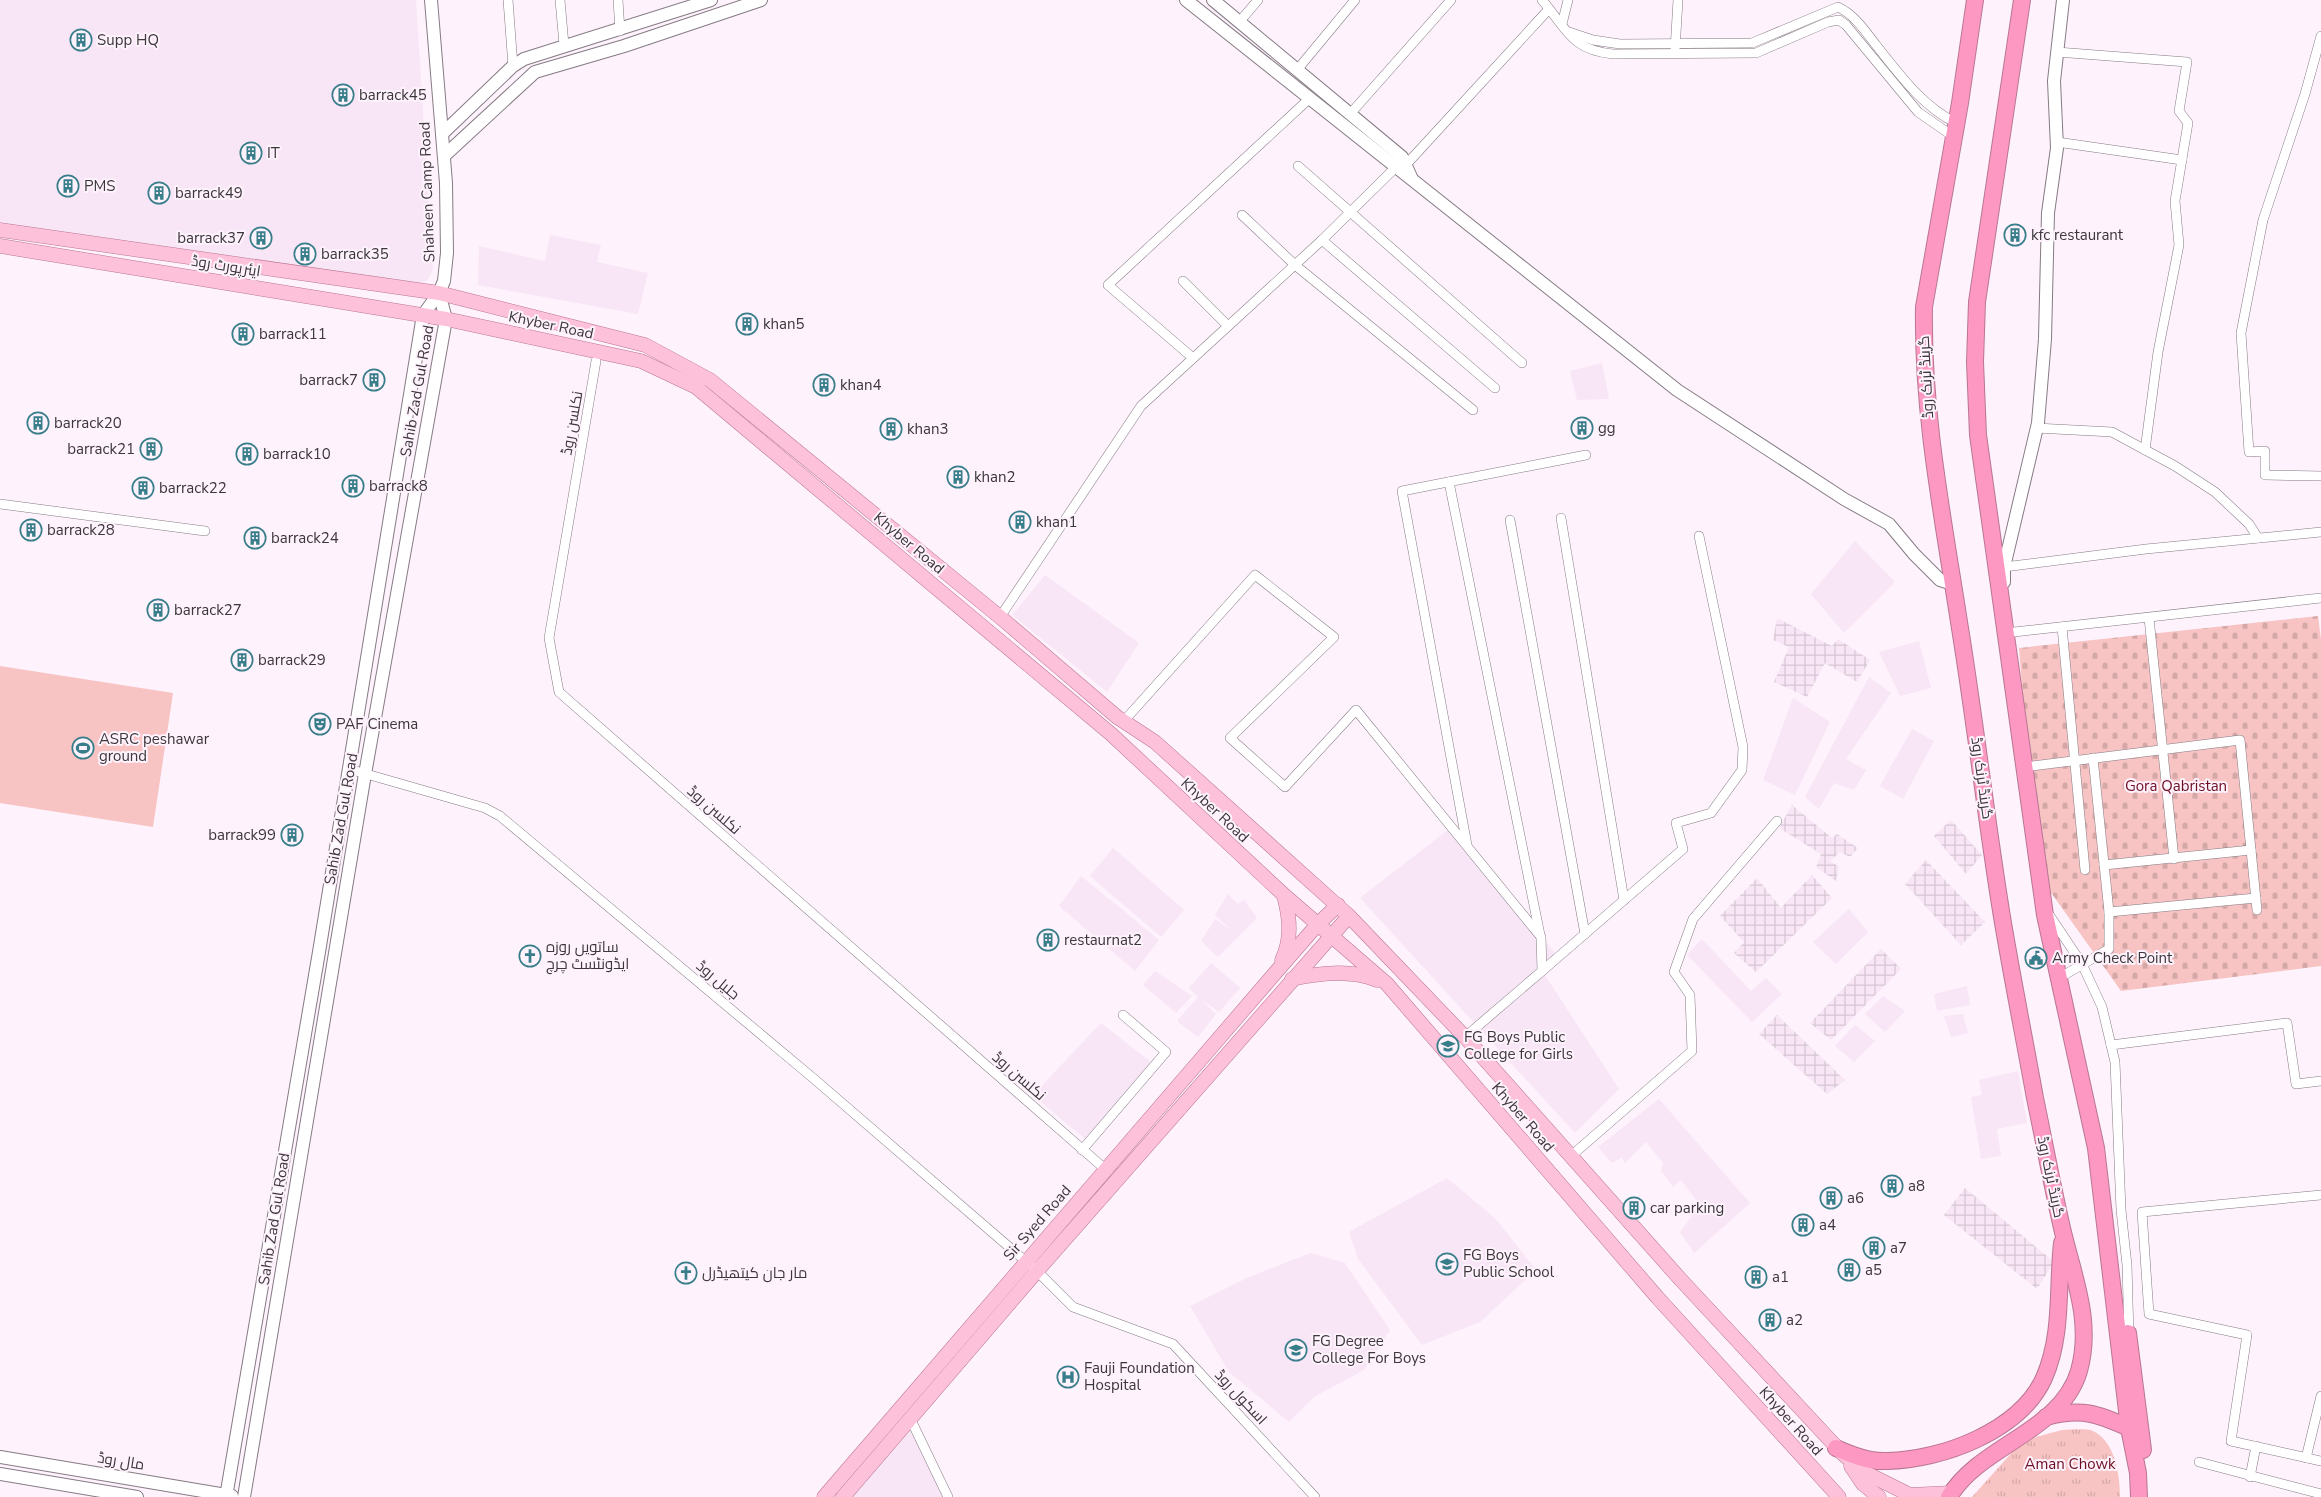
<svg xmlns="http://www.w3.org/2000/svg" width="2321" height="1497" font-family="'Nunito Sans',Cairo,sans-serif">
	<defs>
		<pattern id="industrial-grid" width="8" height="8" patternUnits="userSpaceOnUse" patternTransform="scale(1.25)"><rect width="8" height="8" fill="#f8e6f6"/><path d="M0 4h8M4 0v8" fill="none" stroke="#d6c6d4"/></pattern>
		<pattern id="grass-tufts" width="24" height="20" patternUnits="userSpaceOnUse" patternTransform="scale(1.25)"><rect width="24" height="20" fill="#f7c3c3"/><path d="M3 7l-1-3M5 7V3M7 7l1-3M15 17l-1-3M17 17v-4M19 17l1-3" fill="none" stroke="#d5a8a8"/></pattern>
		<pattern id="cemetery-stones" width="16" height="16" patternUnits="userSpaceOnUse" patternTransform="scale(1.25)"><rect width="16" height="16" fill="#f7c3c3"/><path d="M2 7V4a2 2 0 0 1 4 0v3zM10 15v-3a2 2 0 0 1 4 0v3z" fill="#d5a8a8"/></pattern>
	</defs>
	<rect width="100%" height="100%" fill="#fef2fc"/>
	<!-- built -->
	<g fill="#f8e6f6">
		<polygon points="0,0 416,0 433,269 428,280 421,283 336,276 0,222"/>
		<polygon points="550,235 601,245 597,262 648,273 638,314 478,285 479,246 545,261"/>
		<polygon points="1602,363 1609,399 1577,400 1570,371"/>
		<polygon points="1855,541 1895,582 1844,633 1811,594"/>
		<polygon points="1045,575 1139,643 1107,692 1012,615"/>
		<polygon points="1919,641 1931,688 1900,696 1879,652"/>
		<polygon points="1869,677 1891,693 1846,759 1866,770 1854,790 1834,783 1819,809 1805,797"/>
		<polygon points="1793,698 1830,722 1795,795 1763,780"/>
		<polygon points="1912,729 1934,741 1903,799 1880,786"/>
		<polygon points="1453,826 1555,953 1543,972 1619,1089 1575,1133 1360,898"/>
		<polygon points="1113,848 1184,910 1161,937 1090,876"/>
		<polygon points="1081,876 1159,940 1135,971 1059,906"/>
		<polygon points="1228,894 1238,904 1244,900 1257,918 1218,957 1201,941 1215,919 1231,930 1215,915"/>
		<polygon points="1849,909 1868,932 1836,964 1813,942"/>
		<polygon points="1702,939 1751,991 1766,978 1782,994 1752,1022 1687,955"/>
		<polygon points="1211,963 1240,988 1219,1012 1202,1000 1216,1014 1198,1037 1177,1021 1198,997 1189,988"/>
		<polygon points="1155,971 1192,996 1176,1013 1143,985"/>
		<polygon points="1967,986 1970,1005 1937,1011 1934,994"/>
		<polygon points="1883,996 1905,1011 1885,1032 1865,1014"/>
		<polygon points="1963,1014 1968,1033 1951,1037 1944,1016"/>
		<polygon points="1101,1023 1152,1063 1085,1139 1033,1095"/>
		<polygon points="1855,1025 1875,1041 1854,1062 1835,1046"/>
		<polygon points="2018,1071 2027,1123 1997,1129 2001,1156 1981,1159 1971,1097 1982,1095 1979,1080"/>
		<polygon points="1659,1099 1750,1203 1694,1253 1680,1232 1700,1205 1681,1180 1673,1187 1661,1171 1663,1163 1646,1142 1625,1163 1622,1157 1612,1163 1598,1147"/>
		<polygon points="1447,1178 1495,1218 1536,1270 1480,1322 1422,1345 1358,1259 1349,1232"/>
		<polygon points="1311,1253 1345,1263 1390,1330 1364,1370 1314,1397 1289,1422 1229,1372 1190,1306 1249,1277"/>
		<polygon points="910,1418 948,1497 843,1497"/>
	</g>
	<!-- industrial -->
	<g fill="url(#industrial-grid)">
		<polygon points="1777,618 1832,646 1838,639 1870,660 1857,682 1825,663 1807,697 1774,682 1789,647 1773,640"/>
		<polygon points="1792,805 1832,838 1837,834 1858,848 1850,857 1840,852 1830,861 1839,867 1836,881 1816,867 1821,854 1779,828"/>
		<polygon points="1951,820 1982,855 1966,874 1934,836"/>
		<polygon points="1926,860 1985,922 1961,945 1905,884"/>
		<polygon points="1812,875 1832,898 1756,972 1734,953 1744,942 1720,916 1757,878 1781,908"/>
		<polygon points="1881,949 1901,969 1831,1040 1810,1023"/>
		<polygon points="1777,1015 1845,1080 1827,1094 1759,1034"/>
		<polygon points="1965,1188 2054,1262 2037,1289 1944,1215"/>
	</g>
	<!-- grass -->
	<path fill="url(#grass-tufts)" d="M2062,1430C2071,1430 2085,1428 2093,1431C2115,1441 2120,1475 2120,1497H1972L2016,1448L2036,1437Z"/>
	<!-- cemetery -->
	<polygon fill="url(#cemetery-stones)" points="2318,616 2321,640 2321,966 2121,991 2047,887 2033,826 2019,648"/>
	<!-- pitch -->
	<polygon fill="#f7c3c3" points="0,666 173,693 153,827 0,803"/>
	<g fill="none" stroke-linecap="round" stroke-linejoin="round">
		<!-- street casing -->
		<g stroke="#857b84" stroke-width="10">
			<g id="street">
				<polyline points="508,0 513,66"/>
				<polyline points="560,0 564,45"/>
				<polyline points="618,0 620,31"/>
				<path d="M1542,0C1567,29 1571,50 1613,54L1756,53L1828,22L1839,20L1846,25L1918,112L1954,137"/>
				<polyline points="1240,21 1258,0"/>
				<polyline points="1562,24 1568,0"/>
				<path d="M1569,32L1593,40L1620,44L1752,43L1838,7C1855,15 1865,31 1876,45C1900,75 1922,106 1956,123"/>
				<polyline points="2321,36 2305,94 2263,220 2241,333 2249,452 2265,451 2265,475 2321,476"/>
				<polyline points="1675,50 1678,0"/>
				<polyline points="2057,52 2187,62 2179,111 2188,123 2175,201 2179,245 2158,352 2145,450"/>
				<polyline points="1297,70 1355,0"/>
				<polyline points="1351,113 1451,0"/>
				<polyline points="2057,142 2182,160"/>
				<polyline points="1298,166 1522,363"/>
				<polyline points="1403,168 1549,9"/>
				<polyline points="1242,215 1295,265 1473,410"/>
				<polyline points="1322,240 1495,388"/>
				<polyline points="1183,281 1228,326"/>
				<polyline points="1193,358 1108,285 1310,98"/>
				<polyline points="596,361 549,638 559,692 1105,1169"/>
				<polyline points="2036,428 2112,432 2175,466 2215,492 2249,524 2258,538"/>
				<polyline points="1449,482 1540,935"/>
				<polyline points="0,504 205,531"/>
				<polyline points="1561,518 1624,900"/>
				<polyline points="1510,520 1585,934"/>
				<polyline points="2004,567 2146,549 2321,532"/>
				<polyline points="1000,617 1141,406 1322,240 1397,166"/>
				<polyline points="2149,618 2174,859"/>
				<polyline points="2062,627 2085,870"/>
				<polyline points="2005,633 2321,598"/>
				<polyline points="1123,722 1255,575 1334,637 1230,738 1285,787 1356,710 1541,937 1542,971 1465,1037"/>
				<polyline points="2024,767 2240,740 2257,910"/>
				<polyline points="349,769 485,808 500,816 813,1078 1037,1271 1073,1307 1173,1344 1315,1497"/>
				<polyline points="1467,845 1402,491 1586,455"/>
				<polyline points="2104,865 2251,850"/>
				<polyline points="2109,912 2256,898"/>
				<polyline points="2050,916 2082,964 2102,1007 2115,1062 2121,1210 2127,1265 2129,1337"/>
				<polyline points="1542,971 1683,849 1676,823 1711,813 1742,770 1743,747 1699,536"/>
				<polyline points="2059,978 2109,949 2109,912 2093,758"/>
				<polyline points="2111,1045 2287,1023 2296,1084 2321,1081"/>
				<polyline points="1082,1150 1166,1052 1123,1015"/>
				<polyline points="1571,1156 1692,1051 1690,995 1674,972 1693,919 1777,821"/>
				<polyline points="2321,1195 2142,1212 2149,1314 2247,1335 2231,1441 2321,1461"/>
				<polyline points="910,1418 948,1497"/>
				<polyline points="2306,1458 2321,1396"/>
				<polyline points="2199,1462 2321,1494"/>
				<polyline points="2250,1477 2256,1446"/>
			</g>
		</g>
		<!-- secondary casing -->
		<g stroke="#857b84" stroke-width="14">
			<g id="secondary">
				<polyline points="1186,0 1677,390 1844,499 1889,524 1914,554 1940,580 1953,584"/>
				<polyline points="1213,0 1402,157 1411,177"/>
				<polyline points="442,134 513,66 524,59 711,0"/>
				<polyline points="444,156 535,72 624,46 761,0"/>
				<polyline points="2004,582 2004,567 2038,423 2045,339 2048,213 2057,148 2054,81 2063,0"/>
				<polyline points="0,1457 232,1496"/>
				<polyline points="0,1474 137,1497"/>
				<polyline points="226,1497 319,952 423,315 439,293 444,281 447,253 446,183 431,0"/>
				<polyline points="244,1497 365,774 446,319 439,293"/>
			</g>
		</g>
		<!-- primary casing -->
		<g stroke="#b97693" stroke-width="15">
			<g id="primary">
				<polyline points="0,230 439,293 645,345 710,380 1000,617 1117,717 1155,742 1349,916 1465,1037 1681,1280 1842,1453 1864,1472 1910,1495 1951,1493"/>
				<polyline points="0,246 446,319 641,361 696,387 1111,734 1284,895 1387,984 1657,1297 1839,1497"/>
				<path d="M1282,960C1292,939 1290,918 1284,896"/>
				<path d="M1292,979C1319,973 1350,969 1377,980"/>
				<polyline points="1851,1466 1863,1484 1879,1497"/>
				<polyline points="824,1497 1276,972 1317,925 1338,905"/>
				<polyline points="843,1497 1037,1271 1349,916"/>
			</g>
		</g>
		<!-- highway casing -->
		<g stroke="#b97693" stroke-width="18">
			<g id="highway">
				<polyline points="2022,0 1977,302 1975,362 1978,435 2045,915 2096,1148 2129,1428 2138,1473 2139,1497"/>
				<polyline points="2128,1333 2143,1450"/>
				<path d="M2046,1417C2081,1408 2097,1413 2129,1428"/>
				<path d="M1836,1448C1852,1455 1869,1462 1887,1461C1942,1460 2020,1431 2044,1378C2063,1335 2057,1288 2062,1243"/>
				<path d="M1949,1497C1980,1445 2061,1432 2079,1371C2093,1321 2073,1276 2062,1228C2052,1185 2044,1141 2035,1098C2024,1037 2012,977 2002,917C1986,819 1975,720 1959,622C1943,518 1922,413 1924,307L1960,103L1975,0"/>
			</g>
		</g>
		<!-- street -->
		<use href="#street" stroke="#fff" stroke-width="9"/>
		<!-- secondary -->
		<use href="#secondary" stroke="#fff" stroke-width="12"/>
		<!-- primary -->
		<use href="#primary" stroke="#fec1da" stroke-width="14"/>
		<!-- highway -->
		<use href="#highway" stroke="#fd98c2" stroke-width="16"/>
	</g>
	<!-- icons -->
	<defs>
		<g id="building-ring" transform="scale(1.125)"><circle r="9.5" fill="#fef2fc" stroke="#387e8a" stroke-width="1.5"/><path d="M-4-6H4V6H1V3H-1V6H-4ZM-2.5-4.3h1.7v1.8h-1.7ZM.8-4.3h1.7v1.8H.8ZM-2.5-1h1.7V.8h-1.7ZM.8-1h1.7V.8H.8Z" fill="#387e8a"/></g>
		<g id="theatre-ring" transform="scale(1.125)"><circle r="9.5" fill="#fef2fc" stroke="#387e8a" stroke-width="1.5"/><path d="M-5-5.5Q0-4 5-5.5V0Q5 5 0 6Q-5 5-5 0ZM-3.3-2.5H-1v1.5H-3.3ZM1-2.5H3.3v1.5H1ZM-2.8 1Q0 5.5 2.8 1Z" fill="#387e8a"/></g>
		<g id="stadium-ring" transform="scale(1.125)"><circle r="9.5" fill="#fef2fc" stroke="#387e8a" stroke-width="1.5"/><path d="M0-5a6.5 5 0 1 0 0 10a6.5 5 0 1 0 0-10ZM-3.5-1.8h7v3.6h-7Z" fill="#387e8a"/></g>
		<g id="church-ring" transform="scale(1.125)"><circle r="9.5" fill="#fef2fc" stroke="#387e8a" stroke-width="1.5"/><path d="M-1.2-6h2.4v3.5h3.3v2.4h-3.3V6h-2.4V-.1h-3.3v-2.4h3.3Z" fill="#387e8a"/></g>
		<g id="civic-ring" transform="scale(1.125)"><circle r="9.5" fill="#fef2fc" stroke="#387e8a" stroke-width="1.5"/><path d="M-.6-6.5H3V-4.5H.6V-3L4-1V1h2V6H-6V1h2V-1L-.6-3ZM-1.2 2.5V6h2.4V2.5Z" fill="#387e8a"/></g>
		<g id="university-ring" transform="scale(1.125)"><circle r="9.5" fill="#fef2fc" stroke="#387e8a" stroke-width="1.5"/><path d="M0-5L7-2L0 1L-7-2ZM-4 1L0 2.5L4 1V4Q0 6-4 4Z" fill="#387e8a"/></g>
		<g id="school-ring" transform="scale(1.125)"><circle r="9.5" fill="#fef2fc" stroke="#387e8a" stroke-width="1.5"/><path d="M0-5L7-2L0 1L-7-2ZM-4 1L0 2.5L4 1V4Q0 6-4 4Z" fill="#387e8a"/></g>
		<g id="hospital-ring" transform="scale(1.125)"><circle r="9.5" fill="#fef2fc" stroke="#387e8a" stroke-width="1.5"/><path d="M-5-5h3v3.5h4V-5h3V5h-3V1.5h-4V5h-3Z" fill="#387e8a"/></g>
	</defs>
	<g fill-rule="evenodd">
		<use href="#building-ring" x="81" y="40"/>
		<use href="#building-ring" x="343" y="95"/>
		<use href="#building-ring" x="251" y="153"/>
		<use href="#building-ring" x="68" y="186"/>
		<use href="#building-ring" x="159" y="193"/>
		<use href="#building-ring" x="2015" y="235"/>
		<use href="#building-ring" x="261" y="238"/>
		<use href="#building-ring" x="305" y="254"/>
		<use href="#building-ring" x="747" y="324"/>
		<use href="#building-ring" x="243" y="334"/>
		<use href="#building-ring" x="374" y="380"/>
		<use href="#building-ring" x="824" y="385"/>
		<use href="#building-ring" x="38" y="423"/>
		<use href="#building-ring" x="1582" y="428"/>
		<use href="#building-ring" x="891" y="429"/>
		<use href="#building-ring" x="151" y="449"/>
		<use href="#building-ring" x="247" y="454"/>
		<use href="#building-ring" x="958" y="477"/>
		<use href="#building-ring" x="353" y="486"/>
		<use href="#building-ring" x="143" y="488"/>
		<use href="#building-ring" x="1020" y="522"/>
		<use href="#building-ring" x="31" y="530"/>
		<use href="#building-ring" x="255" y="538"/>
		<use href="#building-ring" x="158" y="610"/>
		<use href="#building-ring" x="242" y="660"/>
		<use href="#theatre-ring" x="320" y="724"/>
		<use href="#stadium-ring" x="83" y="748"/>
		<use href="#building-ring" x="292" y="835"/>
		<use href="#building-ring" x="1048" y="940"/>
		<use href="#church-ring" x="530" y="956"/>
		<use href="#civic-ring" x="2036" y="958"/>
		<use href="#university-ring" x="1448" y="1046"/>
		<use href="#building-ring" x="1892" y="1186"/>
		<use href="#building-ring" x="1831" y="1198"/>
		<use href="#building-ring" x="1634" y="1208"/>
		<use href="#building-ring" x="1803" y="1225"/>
		<use href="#building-ring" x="1874" y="1248"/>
		<use href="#school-ring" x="1447" y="1264"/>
		<use href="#building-ring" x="1849" y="1270"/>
		<use href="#church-ring" x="686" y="1273"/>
		<use href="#building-ring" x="1756" y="1277"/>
		<use href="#building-ring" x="1770" y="1320"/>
		<use href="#university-ring" x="1296" y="1350"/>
		<use href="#hospital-ring" x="1068" y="1377"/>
	</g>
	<g text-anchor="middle" stroke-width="4" stroke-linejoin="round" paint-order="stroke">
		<!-- poi labels -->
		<g font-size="15" fill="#3b373b" stroke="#fef2fc" text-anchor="start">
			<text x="97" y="45">Supp HQ</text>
			<text x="359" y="100">barrack45</text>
			<text x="267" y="158">IT</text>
			<text x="84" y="191">PMS</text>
			<text x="175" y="198">barrack49</text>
			<text x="2031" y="240">kfc restaurant</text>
			<text x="245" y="243" text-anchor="end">barrack37</text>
			<text x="321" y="259">barrack35</text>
			<text x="763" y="329">khan5</text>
			<text x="259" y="339">barrack11</text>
			<text x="358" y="385" text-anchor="end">barrack7</text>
			<text x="840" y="390">khan4</text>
			<text x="54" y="428">barrack20</text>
			<text x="1598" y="433">gg</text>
			<text x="907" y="434">khan3</text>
			<text x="135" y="454" text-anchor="end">barrack21</text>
			<text x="263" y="459">barrack10</text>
			<text x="974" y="482">khan2</text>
			<text x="369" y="491">barrack8</text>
			<text x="159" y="493">barrack22</text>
			<text x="1036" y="527">khan1</text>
			<text x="47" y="535">barrack28</text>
			<text x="271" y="543">barrack24</text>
			<text x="174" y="615">barrack27</text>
			<text x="258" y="665">barrack29</text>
			<text x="336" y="729">PAF Cinema</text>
			<text x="99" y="744">ASRC peshawar<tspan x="99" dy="17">ground</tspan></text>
			<text x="276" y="840" text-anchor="end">barrack99</text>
			<text x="1064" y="945">restaurnat2</text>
			<text x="546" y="952">ساتویں روزہ<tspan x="546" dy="17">ایڈونٹسٹ چرچ</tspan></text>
			<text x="2052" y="963">Army Check Point</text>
			<text x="1464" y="1042">FG Boys Public<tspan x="1464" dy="17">College for Girls</tspan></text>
			<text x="1908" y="1191">a8</text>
			<text x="1847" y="1203">a6</text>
			<text x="1650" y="1213">car parking</text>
			<text x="1819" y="1230">a4</text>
			<text x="1890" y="1253">a7</text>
			<text x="1463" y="1260">FG Boys<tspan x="1463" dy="17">Public School</tspan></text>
			<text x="1865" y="1275">a5</text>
			<text x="702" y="1278">مار جان کیتھیڈرل</text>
			<text x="1772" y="1282">a1</text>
			<text x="1786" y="1325">a2</text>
			<text x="1312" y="1346">FG Degree<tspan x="1312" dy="17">College For Boys</tspan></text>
			<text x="1084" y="1373">Fauji Foundation<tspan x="1084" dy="17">Hospital</tspan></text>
		</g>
		<!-- street labels -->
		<g font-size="15" fill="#3b373b" stroke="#fef2fc">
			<text transform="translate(427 192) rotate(-92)" y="5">Shaheen Camp Road</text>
			<text transform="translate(226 266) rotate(9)" y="5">ایئرپورٹ روڈ</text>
			<text transform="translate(551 325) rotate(12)" y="5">Khyber Road</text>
			<text transform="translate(1926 377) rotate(-93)" y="5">گرینڈ ٹرنک روڈ</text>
			<text transform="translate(417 391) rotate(-80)" y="5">Sahib Zad Gul Road</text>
			<text transform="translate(572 423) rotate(-80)" y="5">نکلسن روڈ</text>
			<text transform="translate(909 543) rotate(40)" y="5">Khyber Road</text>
			<text transform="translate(1982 778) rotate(82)" y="5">گرینڈ ٹرنک روڈ</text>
			<text transform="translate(714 810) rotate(41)" y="5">نکلسن روڈ</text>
			<text transform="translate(1215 810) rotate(43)" y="5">Khyber Road</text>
			<text transform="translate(341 819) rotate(-80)" y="5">Sahib Zad Gul Road</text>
			<text transform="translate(718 980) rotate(40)" y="5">جلیل روڈ</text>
			<text transform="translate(1019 1076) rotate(41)" y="5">نکلسن روڈ</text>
			<text transform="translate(1523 1117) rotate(49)" y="5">Khyber Road</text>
			<text transform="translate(2051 1177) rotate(78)" y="5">گرینڈ ٹرنک روڈ</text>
			<text transform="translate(274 1219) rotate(-81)" y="5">Sahib Zad Gul Road</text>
			<text transform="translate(1037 1223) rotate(-49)" y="5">Sir Syed Road</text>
			<text transform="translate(1241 1397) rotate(47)" y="5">اسکول روڈ</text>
			<text transform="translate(1791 1421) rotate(48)" y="5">Khyber Road</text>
			<text transform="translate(121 1461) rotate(9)" y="5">مال روڈ</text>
		</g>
		<!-- park labels -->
		<g font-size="15" fill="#6e0f21" stroke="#fef2fc">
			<text x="2176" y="791">Gora Qabristan</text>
			<text x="2070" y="1469">Aman Chowk</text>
		</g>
	</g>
</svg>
